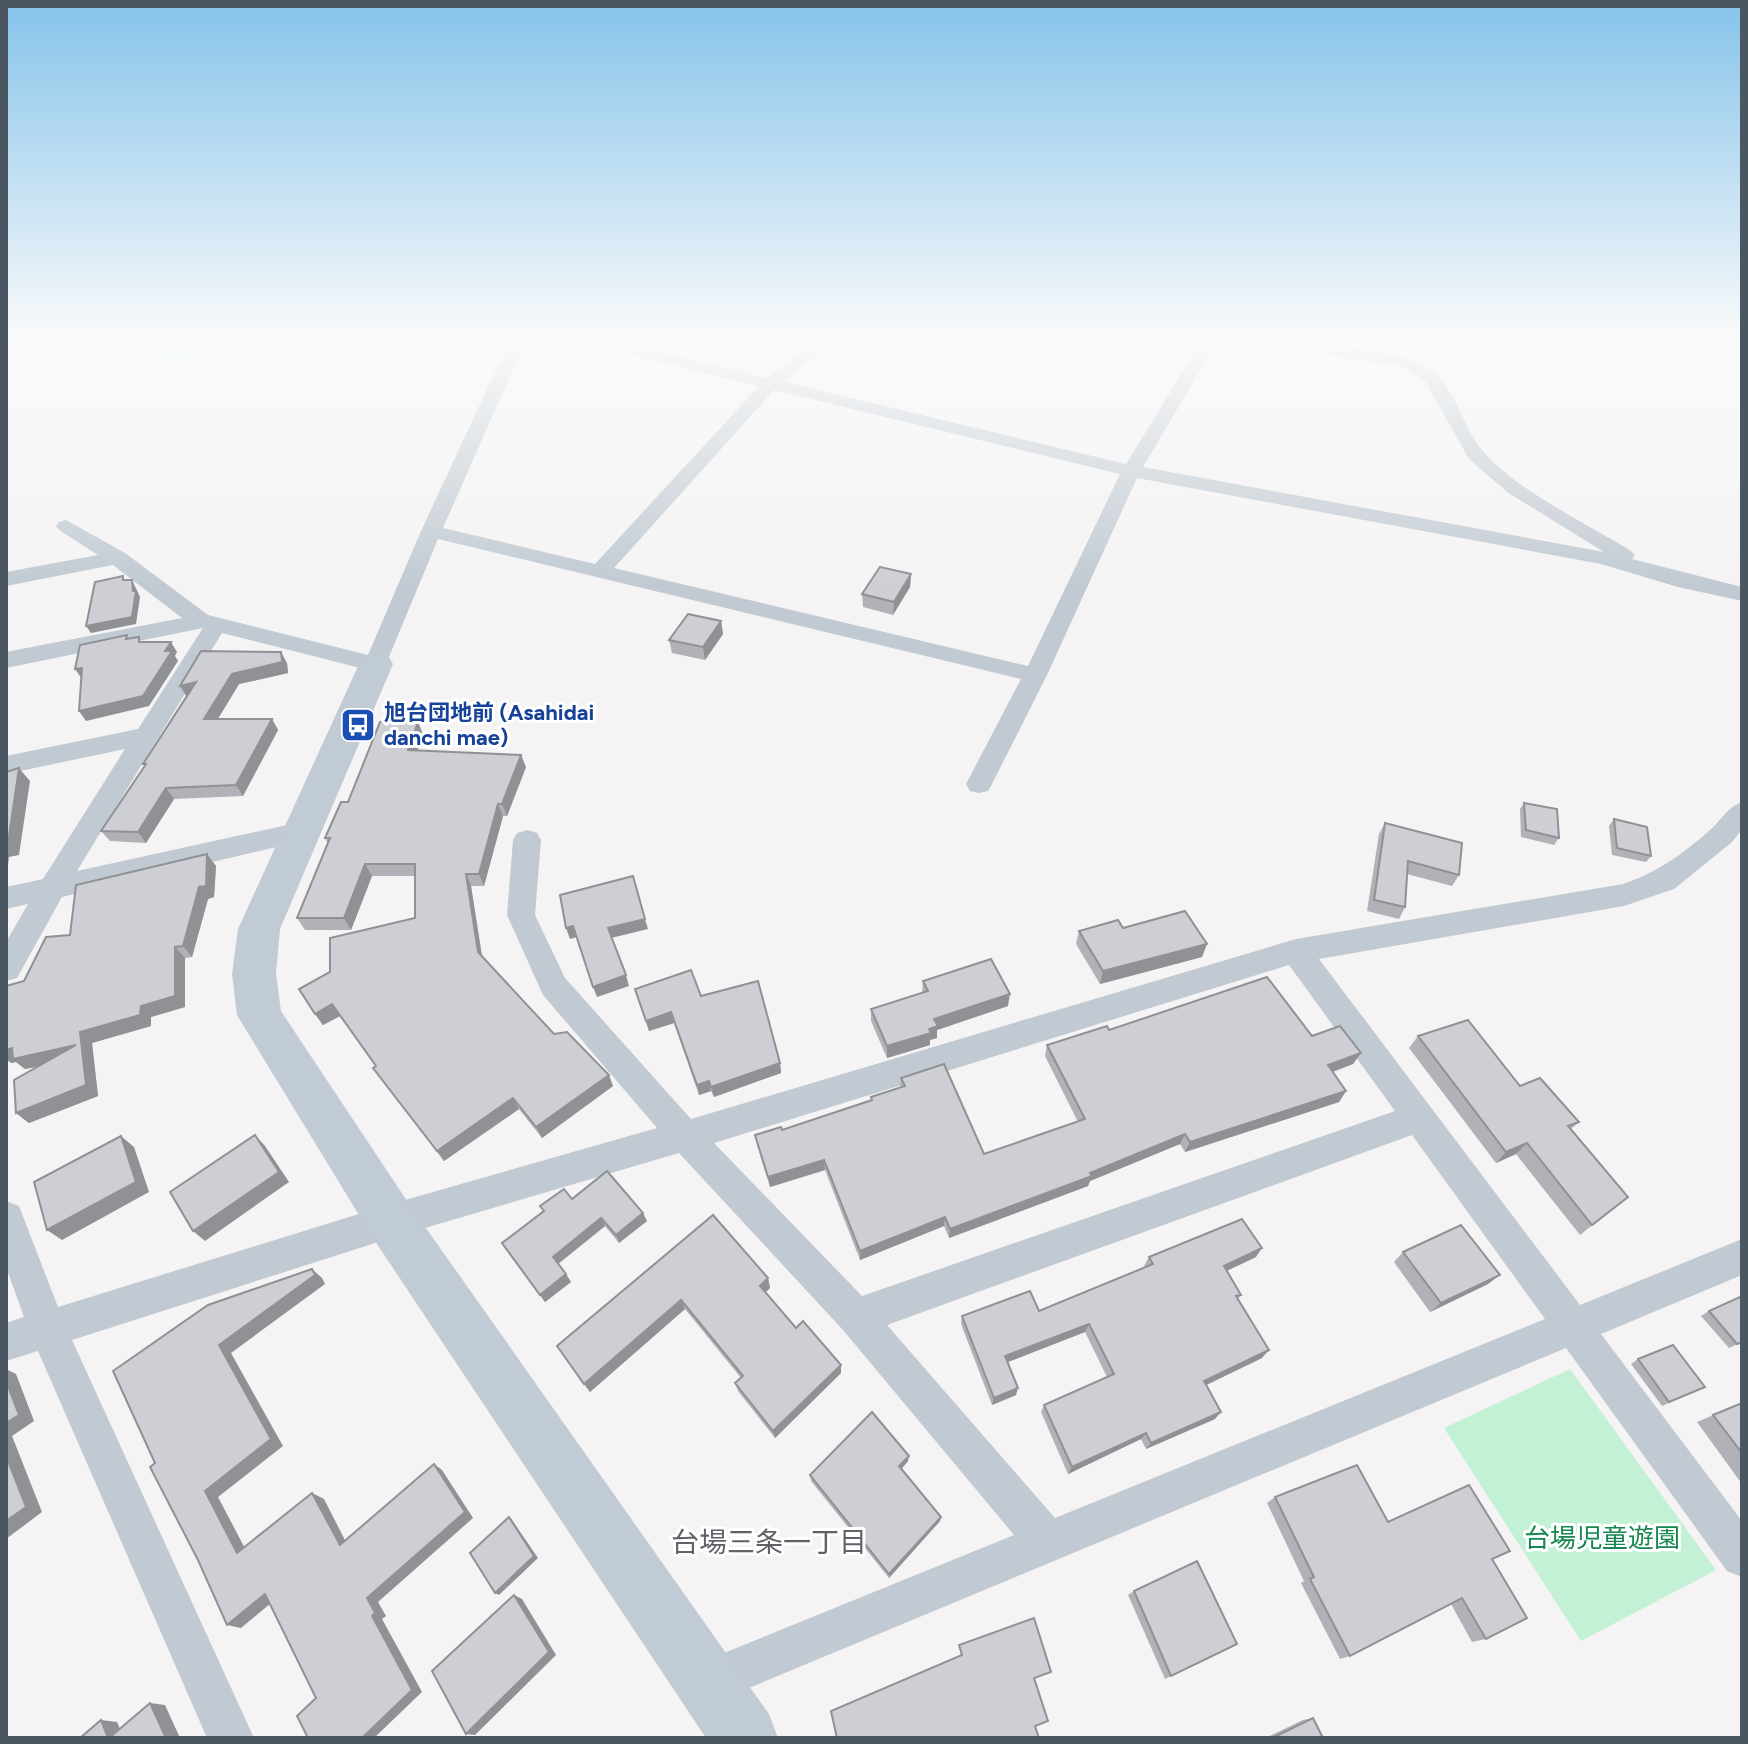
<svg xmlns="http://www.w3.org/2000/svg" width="1748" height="1744" font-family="Figtree,'Noto Sans JP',sans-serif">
	<rect width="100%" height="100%" fill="#f5f3f3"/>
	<!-- green -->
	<g fill="#c3f1d5">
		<path d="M112,342H242C187,370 166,369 112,342Z"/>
		<polygon points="1570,1369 1716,1570 1581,1641 1444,1428"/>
	</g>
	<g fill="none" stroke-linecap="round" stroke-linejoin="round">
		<!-- street -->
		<g fill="#c1cad2" fill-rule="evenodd">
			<path d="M509,342H525L443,528L595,564L759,386L593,346L591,342H619L767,378L812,342H830L784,382L1126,464L1201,342H1217L1143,467L1604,552L1507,492L1469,459L1425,381L1402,367L1283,347L1275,342C1309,341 1418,350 1440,377C1458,399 1465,430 1483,451C1515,490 1588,524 1631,551L1635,555L1632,559L1742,587V601L1678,587L1601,564L1137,478L1047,675L992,784L988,791L979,793L970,791L966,784L1021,679L438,539L384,669L376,672L222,633L77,871L301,822L311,825L315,832L311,839L62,897L17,978L6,981V942L28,904L6,909V887L43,879L125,749L6,774V756L138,729L203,628L6,668V652L182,618L113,565L6,586V572L98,555L59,530L56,526L59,522L66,520L125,553L208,615L368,655L421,531ZM774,390L1120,474L1028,666L614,568Z"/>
			<path d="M1742,802V830L1731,843L1674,889L1624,906L1319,959L1580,1305L1742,1239V1275L1601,1334L1742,1521V1577L1727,1571L1566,1348L708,1705L692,1698L685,1682L692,1666L1014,1535L843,1330L679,1153L391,1238L72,1340L254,1738H207L38,1351L6,1361V1323L24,1317L6,1267V1201L19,1206L58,1307L391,1204L657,1128L543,995L507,915L513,840L517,833L527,830L537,833L541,840L535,915L565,978L691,1119L1296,939L1623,884C1658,872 1681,855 1709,831C1721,821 1727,807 1742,802ZM1289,965L1395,1111L862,1296L714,1143ZM1412,1135L1545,1319L1055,1518L887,1325Z"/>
		</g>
		<!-- secondary -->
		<polygon fill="#c1cbd6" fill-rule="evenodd" points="376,653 388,656 393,664 280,929 276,974 281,1011 409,1204 769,1714 778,1738 706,1738 373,1238 237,1015 232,974 238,929 359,664 364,656"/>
	</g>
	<!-- wall -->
	<g fill="#b0b2b7">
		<polygon points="911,574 910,587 893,615 863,607 862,594"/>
		<polygon points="721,621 723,634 705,660 672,653 669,640"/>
		<polygon points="287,663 288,673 239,684 218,719 272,719 278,730 243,796 174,799 146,843 110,841 101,831 145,767 143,764 186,696 180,686"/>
		<polygon points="423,734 418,750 526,767 507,816 503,816 484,886 471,886 482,956 554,1034 613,1086 542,1138 519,1109 444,1161 381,1079 373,1068 376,1066 340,1016 323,1025 315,1014 330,972 415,918 415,876 372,876 351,930 305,930 297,918 328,844 325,838 348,802"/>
		<polygon points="1524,803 1559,838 1554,845 1521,837 1520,809"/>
		<polygon points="1614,819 1651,856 1646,862 1612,855 1609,826"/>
		<polygon points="1385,823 1459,875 1452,886 1407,874 1405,907 1399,919 1367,911 1379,834"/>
		<polygon points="207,854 216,866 214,897 208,899 192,957 185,958 185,1007 151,1017 151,1026 92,1043 98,1096 29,1123 16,1113 38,1067 25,1069 16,1062 11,1063 24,981 70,935"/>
		<polygon points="1123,928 1202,957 1100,984 1076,944 1079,931"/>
		<polygon points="923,981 1008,1006 937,1030 937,1038 930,1040 930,1045 887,1058 871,1021 871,1009 922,993"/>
		<polygon points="635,989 701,996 780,1063 781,1073 714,1097 711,1091 699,1095 674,1023 649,1031"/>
		<polygon points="1109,1030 1312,1036 1361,1053 1353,1064 1333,1072 1346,1091 1339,1102 1185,1152 1180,1144 1090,1181 1088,1186 949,1238 944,1226 860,1260 825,1170 770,1187 757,1145 755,1135 782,1130 871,1100 871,1097 900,1087 901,1078 984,1154 1078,1122 1045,1056 1047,1045"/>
		<polygon points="1418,1036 1520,1086 1579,1122 1571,1129 1628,1197 1580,1235 1516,1154 1496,1163 1409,1048"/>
		<polygon points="572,1199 647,1221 619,1243 605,1226 558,1264 571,1282 545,1302 502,1243 543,1211 540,1206"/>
		<polygon points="713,1215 768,1278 770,1288 766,1292 796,1328 841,1373 775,1438 738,1391 735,1383 741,1378 685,1309 590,1392 557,1346"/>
		<polygon points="1403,1252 1488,1284 1430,1312 1394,1262"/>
		<polygon points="1149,1257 1256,1257 1226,1271 1241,1295 1238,1299 1262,1358 1206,1385 1215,1419 1146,1449 1141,1439 1068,1474 1041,1412 1044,1405 1107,1377 1085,1332 1007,1362 1016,1395 992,1405 961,1324 962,1316 1039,1311 1145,1267 1144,1266"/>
		<polygon points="1709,1311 1742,1342 1729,1348 1701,1316"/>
		<polygon points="1638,1359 1705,1387 1662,1406 1631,1364"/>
		<polygon points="1742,1403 1742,1484 1697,1422"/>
		<polygon points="908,1461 901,1469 941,1517 940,1521 889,1578 811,1481 810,1475"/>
		<polygon points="1275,1497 1388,1522 1492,1559 1486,1639 1472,1642 1451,1604 1350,1656 1340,1659 1301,1583 1304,1581 1267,1503"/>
		<polygon points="1134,1591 1171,1676 1165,1679 1128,1595"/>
		<polygon points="1313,1718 1323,1738 1265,1738 1303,1720"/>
	</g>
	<!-- shaded-wall -->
	<g fill="#909195">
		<polygon points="911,574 910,587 893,615 894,602"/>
		<polygon points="132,580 140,597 136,624 91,633 86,626 133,591"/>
		<polygon points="721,621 723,634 705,660 703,647"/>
		<polygon points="171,642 177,652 175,656 178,661 149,706 86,721 79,711 165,651"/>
		<polygon points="281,652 287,663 288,673 239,684 211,730 204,719 232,674"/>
		<polygon points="82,668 82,679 75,669"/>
		<polygon points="196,682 187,697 180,686"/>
		<polygon points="272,719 278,730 243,796 236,785"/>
		<polygon points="418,722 423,734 413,763 408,750"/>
		<polygon points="521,755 526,767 507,816 502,804"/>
		<polygon points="19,768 30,781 19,855 9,857 8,865 6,866 6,843"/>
		<polygon points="166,788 174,799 146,843 138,832"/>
		<polygon points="498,804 503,816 484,886 479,874"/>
		<polygon points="207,854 216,866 214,897 208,899 192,957 183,946"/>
		<polygon points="365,864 372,876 351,930 344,918"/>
		<polygon points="466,874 471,886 483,963 478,952"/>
		<polygon points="645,919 648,929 611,938 608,928"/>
		<polygon points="573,926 577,937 570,939 566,928"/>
		<polygon points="1207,944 1202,957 1100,984 1103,971"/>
		<polygon points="175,947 185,958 185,1007 151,1017 151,1026 92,1043 98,1096 29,1123 16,1113 83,1056 25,1069 16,1062 11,1063 6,1059 6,1050 80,1032 141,1006"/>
		<polygon points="626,975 629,986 597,997 593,987"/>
		<polygon points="1010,994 1008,1006 937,1030 937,1038 930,1040 930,1045 887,1058 887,1046 929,1029 934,1019"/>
		<polygon points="332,1004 340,1016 323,1025 315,1014"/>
		<polygon points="671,1012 674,1023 649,1031 646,1021"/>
		<polygon points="1361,1053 1353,1064 1321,1076 1328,1065"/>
		<polygon points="780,1063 781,1073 714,1097 711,1087"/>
		<polygon points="609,1075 613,1086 542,1138 536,1127"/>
		<polygon points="709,1081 711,1091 699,1095 697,1085"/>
		<polygon points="1346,1091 1339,1102 1185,1152 1190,1142"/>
		<polygon points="513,1098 519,1109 444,1161 437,1151"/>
		<polygon points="1185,1134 1180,1144 1090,1181 1088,1186 949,1238 950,1229"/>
		<polygon points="255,1135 265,1146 289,1182 205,1241 193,1231"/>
		<polygon points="121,1136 134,1147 149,1192 62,1240 47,1230"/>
		<polygon points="1527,1143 1516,1154 1496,1163 1506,1152"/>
		<polygon points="824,1160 825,1170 770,1187 768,1177"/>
		<polygon points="643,1213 647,1221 619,1243 616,1235"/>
		<polygon points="945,1217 944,1226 860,1260 860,1251"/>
		<polygon points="601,1218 605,1226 558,1264 553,1257"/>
		<polygon points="1262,1248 1256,1257 1218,1275 1224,1266"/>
		<polygon points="312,1269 322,1278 325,1284 231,1353 283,1446 218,1497 250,1558 237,1553 205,1491 219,1345"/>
		<polygon points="566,1274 571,1282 545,1302 540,1295"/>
		<polygon points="1500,1275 1488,1284 1430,1312 1441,1303"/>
		<polygon points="768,1278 770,1288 762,1295 760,1286"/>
		<polygon points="681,1300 685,1309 590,1392 584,1384"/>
		<polygon points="1089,1324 1085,1332 1003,1364 1005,1356"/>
		<polygon points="1269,1350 1262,1358 1198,1389 1204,1381"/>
		<polygon points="841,1365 841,1373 775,1438 773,1431"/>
		<polygon points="6,1369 16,1374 34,1421 12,1436 42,1512 6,1539"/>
		<polygon points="1018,1388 1016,1395 992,1405 994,1398"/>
		<polygon points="1221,1412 1215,1419 1146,1449 1151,1443"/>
		<polygon points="1146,1433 1141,1439 1068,1474 1072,1467"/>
		<polygon points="909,1456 908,1461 899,1472 899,1466"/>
		<polygon points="434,1464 442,1470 473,1518 378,1602 386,1616 382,1619 422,1692 374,1738 362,1738 372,1616 367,1598"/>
		<polygon points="312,1493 324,1499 350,1550 340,1545"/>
		<polygon points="509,1517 512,1520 538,1558 499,1595 495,1593"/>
		<polygon points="941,1517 940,1521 889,1578 889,1574"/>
		<polygon points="265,1594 277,1598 241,1628 227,1625"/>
		<polygon points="514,1595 522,1599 556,1655 475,1735 466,1734"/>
		<polygon points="150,1703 165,1705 180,1738 166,1738"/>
		<polygon points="101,1720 117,1722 124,1738 108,1738"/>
	</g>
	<!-- building -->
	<g fill="#cdcfd5" stroke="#909195" stroke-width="2">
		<polygon points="880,567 911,574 894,602 862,594"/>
		<polygon points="123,576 123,580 132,580 133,591 136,591 132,617 86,626 95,582"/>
		<polygon points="688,614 721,621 703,647 669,640"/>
		<polygon points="127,635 126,639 139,637 139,642 171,642 165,651 172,651 143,696 79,711 82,668 75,669 80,645"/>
		<polygon points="201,651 281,652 282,662 232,674 204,719 272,719 236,785 166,788 138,832 101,831 146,764 143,764 196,682 180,686"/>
		<polygon points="380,722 418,722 408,750 521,755 502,804 498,804 479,874 466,874 478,952 554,1034 567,1032 609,1075 536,1127 513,1098 437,1151 373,1068 376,1066 332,1004 315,1014 299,989 330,972 330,938 415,918 415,864 365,864 344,918 297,918 330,838 325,838 341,802 348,802"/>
		<polygon points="19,768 8,843 6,843 6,772"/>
		<polygon points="1524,803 1557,809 1559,838 1526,830"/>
		<polygon points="1614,819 1647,827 1651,856 1617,848"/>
		<polygon points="1385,823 1462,843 1459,875 1408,861 1405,907 1374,900"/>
		<polygon points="207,854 206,886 199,887 183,946 175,947 175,996 141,1006 140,1015 80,1032 86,1085 16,1113 14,1080 76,1045 13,1059 12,1048 6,1050 6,986 24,981 46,937 70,935 76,885"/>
		<polygon points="633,876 645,919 608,928 626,975 593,987 573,926 566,928 560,895"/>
		<polygon points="1185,911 1207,944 1103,971 1079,931 1118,920 1123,928"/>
		<polygon points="991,959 1010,994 934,1019 938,1026 929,1029 931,1033 887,1046 871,1009 928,991 923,981"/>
		<polygon points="691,970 701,996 758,981 780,1063 711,1087 709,1081 697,1085 671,1012 646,1021 635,989"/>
		<polygon points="1267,977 1312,1036 1340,1026 1361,1053 1328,1065 1346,1091 1190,1142 1185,1134 1090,1173 1092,1176 950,1229 945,1217 860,1251 824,1160 768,1177 755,1135 781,1127 782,1130 872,1100 871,1097 905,1086 901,1078 944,1064 984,1154 1085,1119 1047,1045 1107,1026 1109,1030"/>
		<polygon points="1468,1020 1520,1086 1540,1078 1579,1122 1568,1126 1628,1197 1592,1225 1527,1143 1506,1152 1418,1036"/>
		<polygon points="255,1135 279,1172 193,1231 170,1192"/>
		<polygon points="121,1136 136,1182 47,1230 34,1182"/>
		<polygon points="607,1171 643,1213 616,1235 601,1218 553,1257 566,1274 540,1295 502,1243 544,1211 540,1206 564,1189 572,1199"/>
		<polygon points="713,1215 768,1278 760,1286 796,1328 803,1321 841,1365 773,1431 735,1383 743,1376 681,1300 584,1384 557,1346"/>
		<polygon points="1242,1219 1262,1248 1224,1266 1241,1295 1236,1296 1269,1350 1204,1381 1221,1412 1151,1443 1146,1433 1072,1467 1044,1405 1114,1374 1089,1324 1005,1356 1018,1388 994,1398 962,1316 1030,1291 1039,1311 1153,1264 1149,1257"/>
		<polygon points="1461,1225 1500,1275 1441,1303 1403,1252"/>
		<polygon points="312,1269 315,1275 219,1345 271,1439 205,1491 237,1553 312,1493 340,1545 434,1464 465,1512 367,1598 375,1613 372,1616 412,1690 362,1738 308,1738 297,1716 316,1698 265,1594 227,1625 198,1560 150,1467 155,1463 113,1371 208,1305"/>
		<polygon points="1742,1296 1742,1342 1737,1344 1709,1311"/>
		<polygon points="1673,1345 1705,1387 1669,1402 1638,1359"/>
		<polygon points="6,1381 19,1415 6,1423"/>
		<polygon points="1742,1403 1742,1453 1713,1415"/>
		<polygon points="872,1412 909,1456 899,1466 941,1517 889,1574 810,1475"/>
		<polygon points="6,1456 26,1507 6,1521"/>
		<polygon points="1357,1465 1388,1522 1469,1485 1510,1551 1492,1559 1527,1618 1486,1639 1462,1598 1350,1656 1310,1579 1314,1577 1275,1497"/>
		<polygon points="509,1517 534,1556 495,1593 470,1553"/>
		<polygon points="1197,1561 1237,1644 1171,1676 1134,1591"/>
		<polygon points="514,1595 549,1652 466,1734 432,1671"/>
		<polygon points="1034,1618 1051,1672 1034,1678 1048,1721 1035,1726 1039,1738 837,1738 831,1711 962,1655 959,1645"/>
		<polygon points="150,1703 166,1738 109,1738"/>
		<polygon points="1313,1718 1323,1738 1272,1738"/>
		<polygon points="101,1720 108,1738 80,1738"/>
	</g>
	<!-- sky -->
	<linearGradient id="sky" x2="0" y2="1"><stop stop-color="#85c3ea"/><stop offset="0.58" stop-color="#fafafa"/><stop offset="1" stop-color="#fafafa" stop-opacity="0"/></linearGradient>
	<rect width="1748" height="586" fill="url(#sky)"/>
	<!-- icons -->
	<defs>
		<g id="bus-square" transform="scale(1.8)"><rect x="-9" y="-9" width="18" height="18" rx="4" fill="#1a4fb4" stroke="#fff"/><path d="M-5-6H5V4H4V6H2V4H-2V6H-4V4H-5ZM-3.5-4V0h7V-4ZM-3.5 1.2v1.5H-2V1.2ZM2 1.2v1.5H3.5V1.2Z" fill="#fff"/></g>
	</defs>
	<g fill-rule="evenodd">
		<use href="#bus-square" x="358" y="725"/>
	</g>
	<g text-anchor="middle" stroke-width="6" stroke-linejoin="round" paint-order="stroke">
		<!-- transit labels -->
		<g font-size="22" font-weight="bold" fill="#164399" stroke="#fff" text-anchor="start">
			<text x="384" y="720">旭台団地前 (Asahidai<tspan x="384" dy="25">danchi mae)</tspan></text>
		</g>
		<!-- near-park labels -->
		<g font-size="26" fill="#17864f" stroke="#fff">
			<text x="1602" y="1547">台場児童遊園</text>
		</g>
		<!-- near-neighbourhood labels -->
		<g font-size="28" fill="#5f6368" stroke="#fff">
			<text x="769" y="1552">台場三条一丁目</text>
		</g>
	</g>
	<!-- border -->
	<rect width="1748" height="1744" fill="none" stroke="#4a5661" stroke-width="16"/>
</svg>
